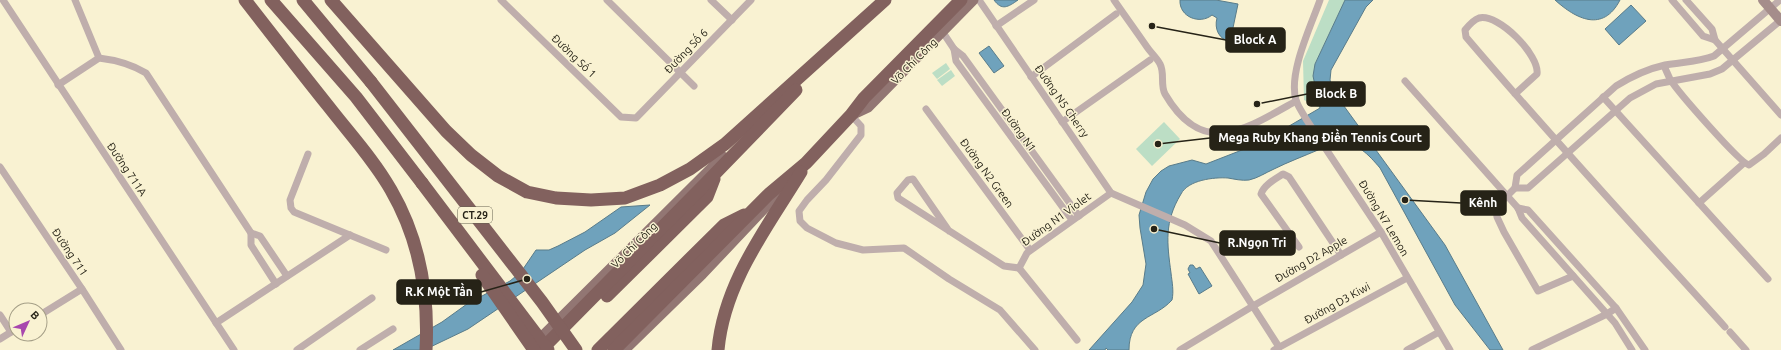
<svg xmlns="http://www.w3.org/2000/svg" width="1781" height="350" font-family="Ubuntu,sans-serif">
	<rect width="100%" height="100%" fill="#f9f2d2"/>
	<!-- green -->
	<g fill="#bcdec5">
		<polygon points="1329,0 1345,0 1315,64 1320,108 1304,100 1303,61"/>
		<polygon points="946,63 950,69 937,79 932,73"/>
		<polygon points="951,70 955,76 942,86 937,80"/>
		<polygon points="1164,122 1180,139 1152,166 1136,149"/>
	</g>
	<!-- water -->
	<g fill="#6fa2bc" stroke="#597c8a">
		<path d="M994,0H1018C1008,7 1002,11 994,0Z"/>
		<path d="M1180,0H1216L1238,4L1230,42C1219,39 1214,29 1217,18L1212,15C1200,25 1179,17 1180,0Z"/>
		<path d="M1345,0H1373L1366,7L1331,70L1330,80L1333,91L1445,245L1503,350H1490L1455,305L1380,168C1369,155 1356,141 1338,142C1332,142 1324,147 1318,150C1304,156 1288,162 1274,169C1265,173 1258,178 1249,180C1242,181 1234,179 1228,178C1214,177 1188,180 1181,194C1164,222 1167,243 1171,273C1172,282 1174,291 1172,300C1155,319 1129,316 1129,350H1108L1106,348L1105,350H1089L1132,302L1143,285L1146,264L1140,228L1139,215L1146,192L1153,179L1161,171L1169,166L1192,160L1206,164L1260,143L1320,108L1313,76L1315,64Z"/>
		<path d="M1555,0H1620C1603,33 1576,19 1555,0Z"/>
		<polygon points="1631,5 1646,21 1619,45 1605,29"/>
		<polygon points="989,46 1004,66 994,73 979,53"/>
		<polygon points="650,205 615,233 585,250 468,329 424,350 393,350 442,322 467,304 510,281 521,272 536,250 549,250 558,246 585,232 621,207"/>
		<polygon points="1190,265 1193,265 1196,269 1200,267 1212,286 1199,294 1188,274 1190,273 1188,269"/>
	</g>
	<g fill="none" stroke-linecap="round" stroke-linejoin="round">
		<!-- street -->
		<g stroke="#bfaeac" stroke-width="7">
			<polyline points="3,0 234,350"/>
			<polyline points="75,0 99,58"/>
			<polyline points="501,0 621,117 636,118 751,0"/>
			<polyline points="607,0 694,86"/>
			<polyline points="711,0 732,20"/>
			<polyline points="979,0 1111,193 1185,225 1211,241 1279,347"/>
			<path d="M1114,0C1125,16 1136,31 1147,47C1151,53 1157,58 1160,64C1165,73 1160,85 1165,94C1203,159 1246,129 1296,101"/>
			<path d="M1320,0C1311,26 1288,73 1296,100C1298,107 1303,113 1306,119L1381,232L1450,350"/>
			<polyline points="1672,0 1703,36 1715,40"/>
			<polyline points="1686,0 1712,29 1715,40 1781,115"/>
			<polyline points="996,26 1034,0"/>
			<polyline points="940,28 954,49 963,56 1079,216"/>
			<polyline points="954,49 956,61 1072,220"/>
			<path d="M1664,66C1666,70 1668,75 1670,79C1677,91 1740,163 1749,165L1764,154L1781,138"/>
			<polyline points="1031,77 1116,14"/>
			<polyline points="1405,81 1518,208 1522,218 1615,323 1632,350"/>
			<path d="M58,85L99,58C116,60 131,64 146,73L251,233L260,236L287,276"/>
			<path d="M1515,94L1537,74C1540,56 1499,13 1479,18C1473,20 1469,25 1465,30L1466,37C1550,136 1638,231 1725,327"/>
			<polyline points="1603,97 1768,279"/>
			<polyline points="926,109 1030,250"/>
			<polyline points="851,115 861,126 861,135 826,180 807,200 799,211 800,221 807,228 836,243 863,250 904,248 949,279 1000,310 1035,350"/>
			<polyline points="1062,122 1150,60"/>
			<polyline points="308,154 290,200 291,208 294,212 386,250"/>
			<polyline points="0,167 82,289 121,350"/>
			<path d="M1515,188L1517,175L1616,86C1632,76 1647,69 1665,65C1682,62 1699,62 1714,56L1780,0"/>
			<polyline points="1699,203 1744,163"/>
			<polyline points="1518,208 1528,210 1616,308 1645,350"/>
			<polyline points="949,231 913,179 908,180 897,193 898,198 1004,266 1019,268"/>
			<polyline points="251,233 251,245 276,284"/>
			<path d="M1299,247L1261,194C1264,185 1275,179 1283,174L1289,177L1341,255"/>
			<polyline points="1019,268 1027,253 1111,193"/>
			<polyline points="1019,268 1077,340"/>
			<polyline points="1573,276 1538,291 1504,232 1497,217 1496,210 1498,205 1515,188 1528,188 1630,98 1656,84 1710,74 1722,69 1781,20"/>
			<polyline points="0,315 11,332"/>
			<polyline points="40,315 82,289"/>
			<polyline points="216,323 350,235"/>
			<polyline points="1730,332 1746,350"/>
			<polyline points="0,339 16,329"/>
			<polyline points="297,350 372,298"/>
			<polyline points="360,350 393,329"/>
			<polyline points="1180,350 1253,306 1381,232"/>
			<polyline points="1274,350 1407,278"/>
			<polyline points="1407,350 1439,332"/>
			<polyline points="1532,350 1607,314 1616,308"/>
		</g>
		<!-- secondary -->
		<polyline stroke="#a58d8b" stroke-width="10" points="1763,0 1781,21"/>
		<!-- primary -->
		<g stroke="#927673" stroke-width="11">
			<polyline points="851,115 868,107 973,0"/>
			<polyline points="534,345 723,157"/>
			<polyline points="624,350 702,274 786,185"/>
		</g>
		<!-- highway -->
		<g stroke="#82615e" stroke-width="13">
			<path d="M245,0C273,36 301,72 329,107C350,134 374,160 391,190C420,240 429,293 426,350"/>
			<polyline points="271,0 356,97 422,183"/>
			<polyline points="303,0 371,82"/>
			<polyline points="331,0 446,131 471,155 498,176 527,192 556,198 591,200 625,198 660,185 690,169 725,144 885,0"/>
			<polyline points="607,296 707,197 714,179"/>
			<polyline points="541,350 705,184 796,90"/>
			<polyline points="598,350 724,225 744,215"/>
			<polyline points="614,350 769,194 806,163 851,115 864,98 961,0"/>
			<path d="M718,350C724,282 767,228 801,172"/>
		</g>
		<!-- highway-bridge -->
		<g stroke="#82615e" stroke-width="13">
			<polyline points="371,82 542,302 576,350"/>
			<polyline points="422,183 548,350"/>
			<polyline points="482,275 534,350"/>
		</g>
	</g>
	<g text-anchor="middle" stroke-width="3" stroke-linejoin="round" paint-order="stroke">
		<!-- shield labels -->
		<rect fill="#f9f2d2" stroke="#65614f" stroke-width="1" x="458" y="207" width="34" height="16" rx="3"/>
		<g font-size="10" font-weight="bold" fill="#262317">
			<text x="475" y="219">CT.29</text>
		</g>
		<!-- street labels -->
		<g font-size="11" fill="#262317" stroke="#f9f2d2">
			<text transform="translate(686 51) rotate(-46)" y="4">Đường Số 6</text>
			<text transform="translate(574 56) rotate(44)" y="4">Đường Số 1</text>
			<text transform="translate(914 61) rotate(-45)" y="4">Võ Chí Công</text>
			<text transform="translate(1062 101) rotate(55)" y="4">Đường N5 Cherry</text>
			<text transform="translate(1019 130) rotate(54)" y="4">Đường N1</text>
			<text transform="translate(127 169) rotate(56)" y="4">Đường 711A</text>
			<text transform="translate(987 173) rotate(54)" y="4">Đường N2 Green</text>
			<text transform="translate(1384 218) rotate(59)" y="4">Đường N7 Lemon</text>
			<text transform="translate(1056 219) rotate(-36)" y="4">Đường N1 Violet</text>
			<text transform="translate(634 245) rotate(-45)" y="4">Võ Chí Công</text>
			<text transform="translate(70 252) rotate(56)" y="4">Đường 711</text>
			<text transform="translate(1311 259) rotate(-30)" y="4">Đường D2 Apple</text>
			<text transform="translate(1337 303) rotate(-29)" y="4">Đường D3 Kiwi</text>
		</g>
	</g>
	<!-- callouts -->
	<path fill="none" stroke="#262317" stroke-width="1.5" d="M1152 26L1226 40M1257 104L1307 94M1158 144L1210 138M1405 200L1461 203M1154 229L1220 243M527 279L481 292"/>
	<g fill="#262317" stroke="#f9f2d2" stroke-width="1.5">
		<circle cx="1152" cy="26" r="4"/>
		<circle cx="1257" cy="104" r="4"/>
		<circle cx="1158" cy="144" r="4"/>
		<circle cx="1405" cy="200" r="4"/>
		<circle cx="1154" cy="229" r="4"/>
		<circle cx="527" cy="279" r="4"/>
	</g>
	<g fill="#262317" stroke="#262317" stroke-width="1.5">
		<rect x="1226" y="28" width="59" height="24" rx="4"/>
		<rect x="1307" y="82" width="58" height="24" rx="4"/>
		<rect x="1210" y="126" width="219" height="24" rx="4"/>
		<rect x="1461" y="191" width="45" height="24" rx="4"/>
		<rect x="1220" y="231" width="75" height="24" rx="4"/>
		<rect x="397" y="280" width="84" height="24" rx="4"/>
	</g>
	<g font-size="12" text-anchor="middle" font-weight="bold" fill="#fff">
		<text x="1255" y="44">Block A</text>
		<text x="1336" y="98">Block B</text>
		<text x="1320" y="142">Mega Ruby Khang Điền Tennis Court</text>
		<text x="1483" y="207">Kênh</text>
		<text x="1257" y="247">R.Ngọn Tri</text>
		<text x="439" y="296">R.K Một Tần</text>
	</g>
	<!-- north arrow -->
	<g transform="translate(28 322) rotate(46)"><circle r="19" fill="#f9f2d2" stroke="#a59f87"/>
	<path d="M0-3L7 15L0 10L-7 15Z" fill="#a847ae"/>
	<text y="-6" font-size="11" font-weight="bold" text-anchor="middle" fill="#262317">B</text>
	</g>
</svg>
